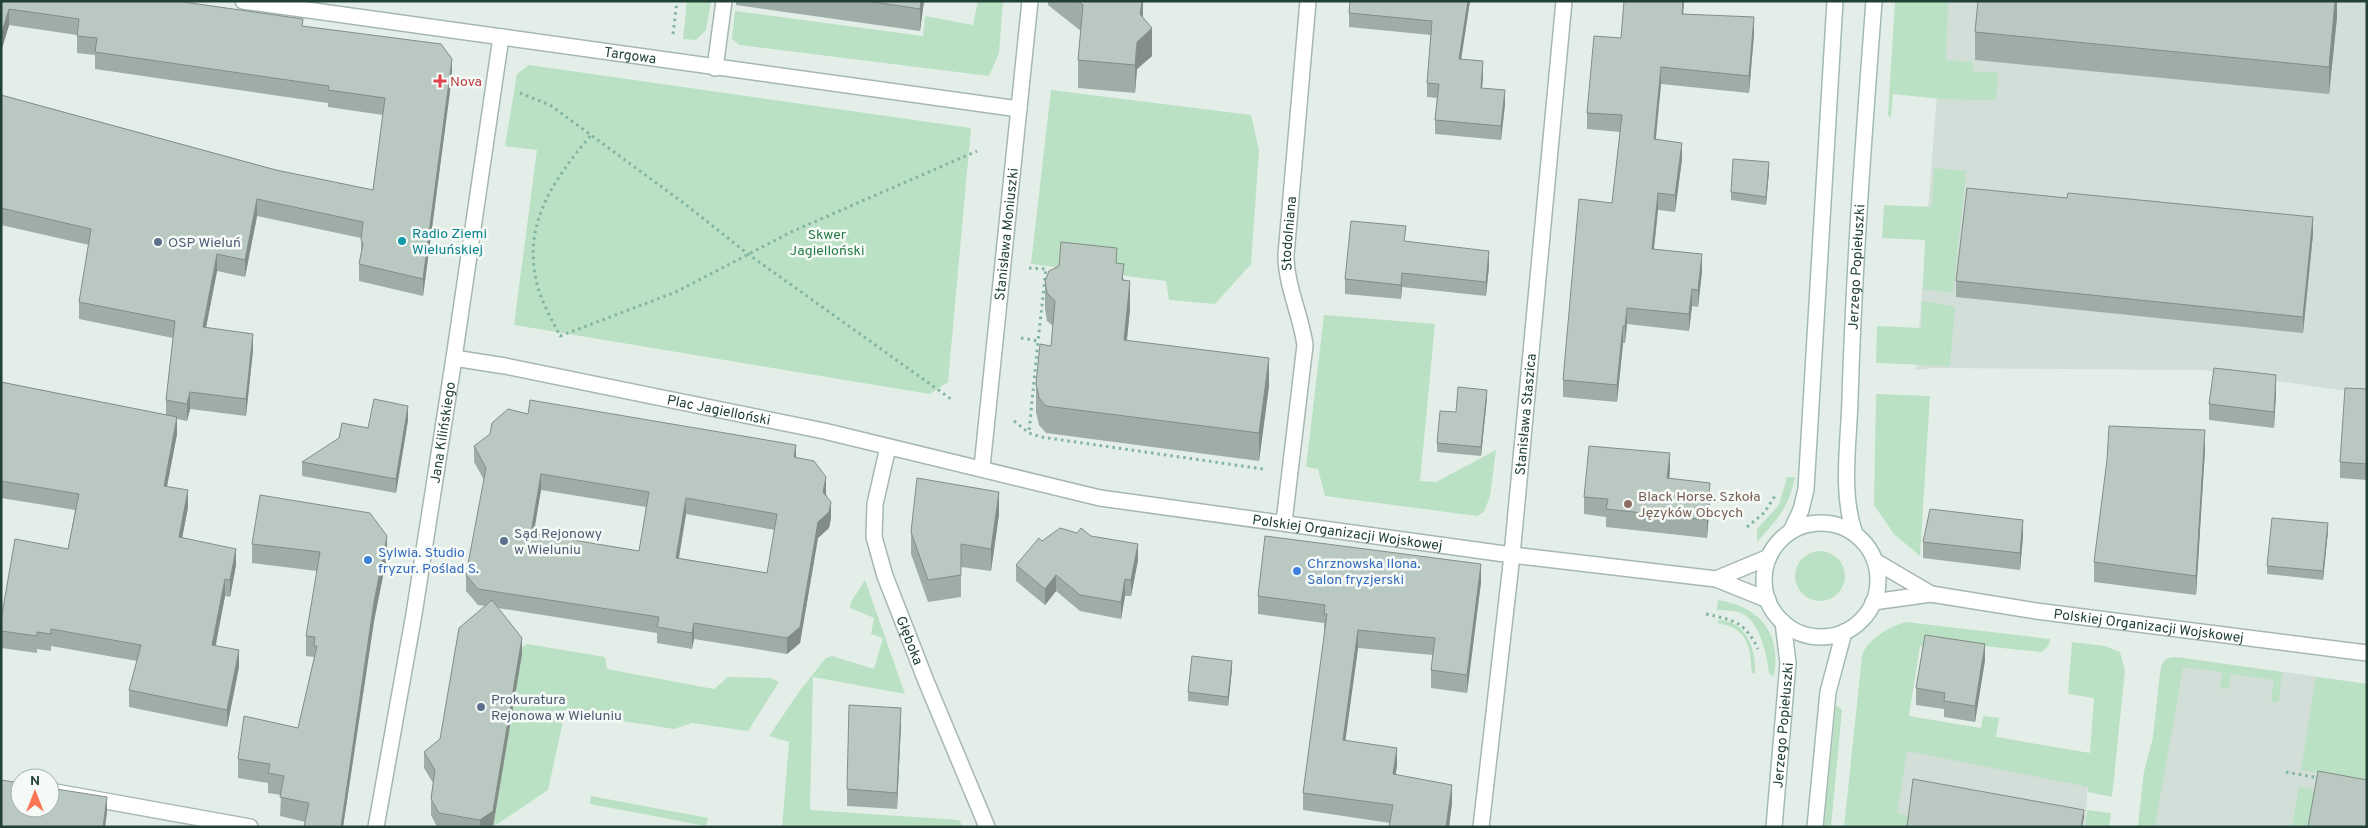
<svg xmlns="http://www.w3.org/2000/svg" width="2368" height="828" font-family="Overpass,sans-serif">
	<rect width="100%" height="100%" fill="#e4eee9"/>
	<!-- built -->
	<g fill="#d2ded8">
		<polygon points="1944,1 2367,1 2367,394 2202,370 1934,368 1916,370"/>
		<polygon points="2179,657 2367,684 2367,827 2138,827 2144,772 2153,738 2160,672"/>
		<polygon points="1860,712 2090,754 2085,827 1849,827"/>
	</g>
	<!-- green -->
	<g fill="#bbe1c4">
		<polygon points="687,1 711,1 706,30 696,40 683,39"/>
		<polygon points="978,1 1003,1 999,53 989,76 739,45 732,39 735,11 923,36 925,16 973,25"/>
		<polygon points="1895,1 1948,1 1946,60 1972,62 1973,71 1998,73 1996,100 1941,99 1893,94 1891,118 1888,115"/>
		<polygon points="529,65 971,128 948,382 930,394 514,325 537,150 505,146 517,74"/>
		<polygon points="1051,90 1251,115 1259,150 1251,264 1215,304 1169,300 1166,281 1031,264"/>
		<polygon points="1934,168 1966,171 1953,293 1923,289 1925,240 1882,238 1884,205 1932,207"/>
		<polygon points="1922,301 1955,307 1950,366 1876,363 1877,326 1921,328"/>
		<polygon points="1324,315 1435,324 1420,481 1436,482 1496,450 1490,496 1484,512 1477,516 1325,496 1318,469 1306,467"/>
		<polygon points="1876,394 1930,396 1920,556 1894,534 1874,505"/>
		<path d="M1787,477H1795C1788,510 1778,518 1757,542V529L1779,505Z"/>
		<circle cx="1820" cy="576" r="25"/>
		<polygon points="865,580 905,694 813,677 810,810 959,820 963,827 782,827 789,742 769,736 801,689 826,658 832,656 874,669 883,638 871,634 874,618 850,608 851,602"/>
		<path d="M1718,600C1759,607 1782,632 1774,676L1769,674C1767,655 1760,618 1738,612C1732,610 1724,611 1717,610Z"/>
		<path d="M1719,620C1746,620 1757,651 1755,674L1752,673C1750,645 1748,628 1717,623Z"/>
		<path d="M1906,622L2050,639L2049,645L2042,652L1983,646L1982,654L1920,646L1909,716L1981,728L1983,716L1999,718L1996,737L2090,753L2094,698L2068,694L2072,642L2105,646L2120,652L2125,670L2112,797L2088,792V787L1907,751L1897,813L1957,827H1844L1862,656C1867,639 1890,626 1906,622Z"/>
		<polygon points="527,644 605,657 607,669 714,689 728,677 771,678 779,682 748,731 692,723 674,729 565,712 548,790 493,827 522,654 519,649"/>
		<polygon points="2173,657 2282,672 2279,701 2273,703 2271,700 2274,680 2231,674 2228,689 2220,689 2222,672 2183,667 2155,827 2138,827 2144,772 2153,738 2161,666 2166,659"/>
		<polygon points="2316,677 2367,684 2367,782 2301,770"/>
		<polygon points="1836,705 1842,710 1831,827 1824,827"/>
		<polygon points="2299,787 2316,790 2310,827 2292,827"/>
		<polygon points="591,796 708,818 706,826 590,804"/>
		<polygon points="2087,810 2111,813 2109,827 2085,827"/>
	</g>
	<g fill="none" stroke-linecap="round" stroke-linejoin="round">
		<!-- street casing -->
		<g stroke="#a6b7b0" stroke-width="18">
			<g id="street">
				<path id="s1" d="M243,1L1019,109"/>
				<polyline points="715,68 724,1"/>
				<path id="s2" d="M454,358L505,366L824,431L1100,498L1512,555L1716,579L1768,600"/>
				<path id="s3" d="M888,447L875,504L874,537L885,576L926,681L987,827"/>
				<path id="s4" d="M982,467L1030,1"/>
				<path id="s5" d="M1284,522L1305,345C1301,315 1286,286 1286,255L1308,1"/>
				<path id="s6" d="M1875,561L1931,594L2036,611L2367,653"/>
				<polyline points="1716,579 1769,557"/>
				<polyline points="1873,602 1931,594"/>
				<polyline points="50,791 250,827"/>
				<path id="s7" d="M376,827L414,614L454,358L501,37"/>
				<path id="s8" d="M1481,827L1512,555L1564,1"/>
			</g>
		</g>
		<!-- secondary casing -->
		<g stroke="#a1bbb1" stroke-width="18">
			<g id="secondary">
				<circle cx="1821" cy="580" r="57"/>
				<polyline points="1791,531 1801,510 1806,489 1835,1"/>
				<path id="s9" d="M1855,534C1840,493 1849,443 1850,399C1854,266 1864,134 1874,1"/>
				<path id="s10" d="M1774,827L1788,663L1783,622"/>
				<polyline points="1815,827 1828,692 1844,632"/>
			</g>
		</g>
		<!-- path -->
		<g stroke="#82b4a2" stroke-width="3" stroke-dasharray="2.5 4" stroke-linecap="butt">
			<polyline points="673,34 677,1"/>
			<polyline points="520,93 550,105 685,204 748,254 951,399"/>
			<path d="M590,136C554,180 522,223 537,284C541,301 552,320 560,336L676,292L791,232L977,151"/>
			<polyline points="1029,268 1046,269 1038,341"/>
			<polyline points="1021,338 1038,341 1029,432"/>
			<polyline points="1014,421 1029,433 1041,437 1263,469"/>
			<polyline points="1747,527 1764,513 1775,496"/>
			<path d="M1706,614C1734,620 1745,622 1758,649"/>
			<polyline points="2286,772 2319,778"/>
		</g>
		<!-- street -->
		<use href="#street" stroke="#fff" stroke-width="15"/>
		<!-- secondary -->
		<use href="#secondary" stroke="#fff" stroke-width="15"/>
	</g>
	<!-- wall -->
	<g fill="#9fada7" fill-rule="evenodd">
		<polygon points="1,1 303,26 452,76 423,296 359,281 359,264 361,256 361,238 257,216 245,277 217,271 206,327 253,350 246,416 190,409 187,421 177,419 177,434 167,486 188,507 182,538 236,565 230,597 225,596 216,645 239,667 227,727 129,707 129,690 137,661 51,646 51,651 37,649 37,653 1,648 1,620 68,549 75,510 1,498 1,382 166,415 166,400 173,338 79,319 79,302 89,245 1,225 1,95 276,170 373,190 383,115 328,107 328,103 95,69 95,55 77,53 77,35 9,25 1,52"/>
		<polygon points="736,1 924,1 920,31 736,5"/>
		<polygon points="1048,1 1143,1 1143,17 1152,56 1137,69 1135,93 1078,88 1078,60 1081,31 1048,5"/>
		<polygon points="1470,1 1461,59 1483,75 1482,88 1505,104 1501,140 1435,134 1435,120 1437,98 1427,97 1427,83 1431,35 1349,27 1349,13"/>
		<polygon points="1684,1 1683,14 1754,34 1749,93 1661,84 1656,139 1682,159 1675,212 1658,210 1654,249 1702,271 1698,307 1692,306 1689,331 1627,324 1625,343 1623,343 1617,402 1563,397 1563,380 1612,203 1620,132 1587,129 1587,113 1621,38"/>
		<polygon points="2337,1 2337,17 2329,94 1975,60 1975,32"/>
		<polygon points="1769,171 1766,205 1731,200 1731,192"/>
		<polygon points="2313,234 2303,333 1956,297 1956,281"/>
		<polygon points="1406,241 1489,266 1486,296 1402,287 1401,299 1345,294 1345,279"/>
		<polygon points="1117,263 1124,280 1130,309 1127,340 1269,386 1259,461 1046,433 1039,425 1036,412 1036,384 1051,346 1053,326 1047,321 1045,309 1045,281"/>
		<polygon points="2367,389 2367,480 2340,478 2340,462"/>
		<polygon points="2276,392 2274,428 2209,420 2209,404"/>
		<polygon points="1487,398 1481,456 1437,452 1437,443 1456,412"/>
		<path d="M528,414L796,458L826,493L831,518L829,528L818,538L800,643L787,654L694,639L692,649L657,643V633L498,608L522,654L493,827H437L431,815V799L433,783L424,768V752L440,739L486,606L478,605L466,591V575L484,480L474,462V446ZM541,490L646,507L639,551L533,534ZM686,514L775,530L767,573L679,558Z"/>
		<polygon points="408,420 396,493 302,476 302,462 368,428"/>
		<polygon points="2205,450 2196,595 2094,582 2094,562"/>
		<polygon points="1670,471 1669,479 1710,501 1707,538 1606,527 1606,517 1584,514 1584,497"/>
		<polygon points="999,514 991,571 961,567 961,597 928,602 911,554 911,532"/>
		<polygon points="2328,531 2323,580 2267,574 2267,566"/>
		<polygon points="1077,533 1091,536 1138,560 1131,596 1125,596 1121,619 1080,611 1056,591 1045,605 1016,581 1016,565 1042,541"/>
		<polygon points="2023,536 2020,570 1923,558 1923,542"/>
		<polygon points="252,544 387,556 374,621 343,827 304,827 305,822 280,816 281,795 268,793 268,783 238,778 238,759 298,728 314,660 314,657 306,656 306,636 317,571 252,563"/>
		<polygon points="1481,582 1467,693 1431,688 1431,670 1433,655 1358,648 1345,741 1397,766 1395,774 1452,803 1449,827 1389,827 1390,823 1303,810 1303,793 1325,632 1324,632 1324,623 1258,614 1258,596"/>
		<polygon points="1985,660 1975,722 1944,717 1944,709 1916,705 1916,688"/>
		<polygon points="1232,669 1228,706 1188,701 1188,692"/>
		<polygon points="901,724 897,809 847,806 847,789"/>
	</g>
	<!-- shaded-wall -->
	<g fill="#828d88">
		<polygon points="921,1 924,1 920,31 920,9"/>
		<polygon points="1142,1 1143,1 1143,14 1141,39 1152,28 1152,56 1137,69 1135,93 1135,65"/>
		<polygon points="1468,1 1470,1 1459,73 1459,59"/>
		<polygon points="1683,1 1684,1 1682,31 1682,14"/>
		<polygon points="2335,1 2337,1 2337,17 2329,94 2329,67"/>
		<polygon points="9,9 9,25 1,52 1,35"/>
		<polygon points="1754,17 1754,34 1749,93 1749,76"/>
		<polygon points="452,59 452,76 423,296 423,279"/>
		<polygon points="1483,61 1483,75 1481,102 1481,88"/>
		<polygon points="1661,67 1661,84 1654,155 1654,139"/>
		<polygon points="1505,90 1505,104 1501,140 1501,126"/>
		<polygon points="1682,143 1682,159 1675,212 1675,195"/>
		<polygon points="1769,162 1769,171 1766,205 1766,197"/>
		<polygon points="1658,193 1658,210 1652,265 1652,249"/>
		<polygon points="257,199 257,216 245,277 245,260"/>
		<polygon points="2313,217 2313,234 2303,333 2303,317"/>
		<polygon points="1489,251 1489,266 1486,296 1486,282"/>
		<polygon points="217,254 217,271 203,343 203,327"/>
		<polygon points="1702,254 1702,271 1698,307 1698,290"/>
		<polygon points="1402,273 1402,287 1401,299 1401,285"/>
		<polygon points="1130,281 1130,309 1124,367 1124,340"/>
		<polygon points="1692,289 1692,306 1689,331 1689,314"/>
		<polygon points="1627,308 1627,324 1625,343 1625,326"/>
		<polygon points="1623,326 1623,343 1617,402 1617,385"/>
		<polygon points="253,334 253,350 246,416 246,399"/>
		<polygon points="1269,358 1269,386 1259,461 1259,433"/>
		<polygon points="2276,375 2276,392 2274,428 2274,412"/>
		<polygon points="1487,390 1487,398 1481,456 1481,447"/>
		<polygon points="190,392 190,409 187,421 187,404"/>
		<polygon points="408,406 408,420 396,493 396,479"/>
		<polygon points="177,417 177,434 164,502 164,486"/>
		<polygon points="2205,430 2205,450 2196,595 2196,576"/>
		<polygon points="796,445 796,461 794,457"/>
		<polygon points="1670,453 1670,471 1667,496 1667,478"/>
		<polygon points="541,474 541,490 531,550 531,533"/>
		<polygon points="826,477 826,493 823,508 823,492"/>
		<polygon points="1710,483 1710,501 1707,538 1707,520"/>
		<polygon points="188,490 188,507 179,554 179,537"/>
		<polygon points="999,492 999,514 991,571 991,549"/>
		<polygon points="686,498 686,514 676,574 676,558"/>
		<polygon points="831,502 831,518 829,528 818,538 800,643 787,654 787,638 818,522"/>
		<polygon points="2023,520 2023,536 2020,570 2020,553"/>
		<polygon points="2328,523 2328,531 2323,580 2323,571"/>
		<polygon points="387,536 387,556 374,621 343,827 341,827 374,602"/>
		<polygon points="1138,544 1138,560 1131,596 1131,580"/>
		<polygon points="236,549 236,565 230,597 230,580"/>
		<polygon points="1481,564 1481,582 1467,693 1467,675"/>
		<polygon points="1056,575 1056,591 1045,605 1045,589"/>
		<polygon points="225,579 225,596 212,662 212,645"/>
		<polygon points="1125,579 1125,596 1121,619 1121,602"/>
		<polygon points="694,623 694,639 692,649 692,633"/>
		<polygon points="1358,630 1358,648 1343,758 1343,740"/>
		<polygon points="522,638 522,654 493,827 480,827 480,820"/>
		<polygon points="1985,644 1985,660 1975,722 1975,706"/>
		<polygon points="239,650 239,667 227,727 227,710"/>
		<polygon points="1232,661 1232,669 1228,706 1228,697"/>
		<polygon points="901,708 901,724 897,809 897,793"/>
		<polygon points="1397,748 1397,766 1393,792 1393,774"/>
		<polygon points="1452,785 1452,803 1449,827 1446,827"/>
		<polygon points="107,797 107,813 105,827 103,827"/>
		<polygon points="2084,810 2084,818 2082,827 2081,827"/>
	</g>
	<!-- building -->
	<g fill="#b9c9c2" stroke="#828d88" fill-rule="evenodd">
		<polygon points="1,1 177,1 303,19 302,26 441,44 452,59 423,279 359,264 363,244 361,240 363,222 257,199 245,260 217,254 203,327 253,334 246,399 190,392 187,404 166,400 175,321 79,302 91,229 1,208 1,95 276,170 373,190 385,98 328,90 329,86 95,52 97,38 77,36 79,19 9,9 1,35"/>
		<polygon points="867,1 921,1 920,9"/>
		<polygon points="1078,1 1142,1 1140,14 1152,28 1137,42 1135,65 1078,60 1083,5"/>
		<polygon points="1350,1 1468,1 1459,59 1483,61 1481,88 1505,90 1501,126 1435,120 1439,84 1427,83 1432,21 1349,13"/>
		<polygon points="1624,1 1683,1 1682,14 1754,17 1749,76 1661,67 1654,139 1682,143 1675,195 1658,193 1652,249 1702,254 1698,290 1692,289 1689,314 1627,308 1625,326 1623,326 1617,385 1563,380 1579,199 1612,203 1622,115 1587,113 1594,36 1621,38"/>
		<polygon points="1978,1 2335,1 2329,67 1975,32"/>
		<polygon points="1733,159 1769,162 1766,197 1731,192"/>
		<polygon points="1967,188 2067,198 2068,193 2313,217 2303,317 1956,281"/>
		<polygon points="1351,221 1406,226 1404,241 1489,251 1486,282 1402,273 1401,285 1345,279"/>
		<polygon points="1061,242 1117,248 1116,263 1124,264 1122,280 1130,281 1124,340 1269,358 1259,433 1046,406 1039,398 1036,384 1040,344 1051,346 1055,301 1047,293 1045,281 1049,271 1059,266"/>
		<polygon points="2214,368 2276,375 2274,412 2209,404"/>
		<polygon points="1,382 177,417 164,486 188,490 179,537 236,549 230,580 225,579 212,645 239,650 227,710 129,690 141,645 51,629 51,634 37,632 37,636 1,631 1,620 15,539 68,549 79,494 1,481"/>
		<polygon points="1458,387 1487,390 1481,447 1437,443 1440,411 1456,412"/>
		<polygon points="2345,388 2367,389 2367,464 2340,462"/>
		<polygon points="374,399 408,406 396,479 302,462 339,438 342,423 368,428"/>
		<path d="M530,400L796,445L794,457L814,461L826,477L823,492L831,502L829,512L818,522L800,627L787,638L694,623L692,633L657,627L659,617L478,589L466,575L486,468L474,446L490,434L492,423L508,409L528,414ZM541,474L649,492L639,551L531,533ZM686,498L777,514L767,573L676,558Z"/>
		<polygon points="2109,426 2205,430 2196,576 2094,562 2107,460"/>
		<polygon points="1589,446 1670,453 1667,478 1710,483 1707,520 1606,509 1608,499 1584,497"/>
		<polygon points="917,478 999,492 991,549 961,544 961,575 928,580 911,532"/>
		<polygon points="260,495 370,513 387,536 374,602 341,827 304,827 309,803 280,797 284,776 268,773 270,764 238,759 244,716 298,728 317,646 314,646 315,637 306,636 320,552 252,544"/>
		<polygon points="1930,509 2023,520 2020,553 1923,542"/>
		<polygon points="2272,518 2328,523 2323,571 2267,566"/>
		<polygon points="1060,528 1077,533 1081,528 1091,536 1138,544 1131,580 1125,579 1121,602 1080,595 1056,575 1045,589 1016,565 1039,538 1042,541"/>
		<polygon points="1265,536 1481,564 1467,675 1431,670 1435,638 1358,630 1343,740 1397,748 1393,774 1452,785 1446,827 1389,827 1393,805 1303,793 1327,614 1324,614 1325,605 1258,596"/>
		<polygon points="492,600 522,638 493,811 480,820 439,813 431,799 435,770 424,752 440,739 459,628"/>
		<polygon points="1925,635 1985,644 1975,706 1944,701 1945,693 1916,688"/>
		<polygon points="1192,656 1232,661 1228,697 1188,692"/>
		<polygon points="849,705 901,708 897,793 847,789"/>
		<polygon points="2318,771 2367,780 2367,827 2308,827"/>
		<polygon points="1913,779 2084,810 2081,827 1907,827"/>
		<polygon points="1,780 20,783 20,808 50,808 50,788 107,797 103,827 1,827"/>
	</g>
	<!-- markers -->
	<path fill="#e0444e" stroke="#f5faf7" stroke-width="2" d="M437.5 73.5h5v5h5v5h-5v5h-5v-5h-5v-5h5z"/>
	<circle fill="#0f9aa8" stroke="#f5faf7" stroke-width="2" cx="402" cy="241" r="5"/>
	<g fill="#5c6f8a" stroke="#f5faf7" stroke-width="2">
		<circle cx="158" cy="242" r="5"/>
		<circle cx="504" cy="541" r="5"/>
		<circle cx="481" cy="707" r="5"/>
	</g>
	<circle fill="#8d6e63" stroke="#f5faf7" stroke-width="2" cx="1628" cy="504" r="5"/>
	<g fill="#3f7fe0" stroke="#f5faf7" stroke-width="2">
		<circle cx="368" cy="560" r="5"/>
		<circle cx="1297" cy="571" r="5"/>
	</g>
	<g text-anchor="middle" stroke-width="5" stroke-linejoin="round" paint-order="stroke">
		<!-- street labels -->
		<g font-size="14" fill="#214137" stroke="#f5faf7">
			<text dy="5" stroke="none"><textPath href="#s1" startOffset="391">Targowa</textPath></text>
			<text dy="5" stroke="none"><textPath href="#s5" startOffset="292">Stodolniana</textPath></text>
			<text dy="5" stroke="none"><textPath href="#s4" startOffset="234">Stanisława Moniuszki</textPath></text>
			<text dy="5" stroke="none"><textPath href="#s9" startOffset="268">Jerzego Popiełuszki</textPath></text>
			<text dy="5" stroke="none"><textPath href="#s2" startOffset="270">Plac Jagielloński</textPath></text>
			<text dy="5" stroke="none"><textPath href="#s8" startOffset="415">Stanisława Staszica</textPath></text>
			<text dy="5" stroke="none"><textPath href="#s7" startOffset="400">Jana Kilińskiego</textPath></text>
			<text dy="5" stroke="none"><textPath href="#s2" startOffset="911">Polskiej Organizacji Wojskowej</textPath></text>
			<text dy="5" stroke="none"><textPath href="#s6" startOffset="285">Polskiej Organizacji Wojskowej</textPath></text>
			<text dy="5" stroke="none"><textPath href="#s3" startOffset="201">Głęboka</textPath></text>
			<text dy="5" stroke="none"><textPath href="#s10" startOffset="102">Jerzego Popiełuszki</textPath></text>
		</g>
		<!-- health labels -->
		<g font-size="14" fill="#be3a42" stroke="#f5faf7" text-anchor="start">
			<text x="450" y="86">Nova</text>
		</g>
		<!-- culture labels -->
		<g font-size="14" fill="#0d838f" stroke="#f5faf7" text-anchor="start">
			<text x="412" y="238">Radio Ziemi<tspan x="412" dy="16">Wieluńskiej</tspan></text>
		</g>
		<!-- park labels -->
		<g font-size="14" fill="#287b45" stroke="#f5faf7">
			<text x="827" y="239">Skwer<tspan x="827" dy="16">Jagielloński</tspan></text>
		</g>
		<!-- service labels -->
		<g font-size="14" fill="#4e5e75" stroke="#f5faf7" text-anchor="start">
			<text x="168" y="247">OSP Wieluń</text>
			<text x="514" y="538">Sąd Rejonowy<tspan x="514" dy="16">w Wieluniu</tspan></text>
			<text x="491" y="704">Prokuratura<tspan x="491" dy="16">Rejonowa w Wieluniu</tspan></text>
		</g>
		<!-- education labels -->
		<g font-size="14" fill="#785e54" stroke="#f5faf7" text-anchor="start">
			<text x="1638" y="501">Black Horse. Szkoła<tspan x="1638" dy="16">Języków Obcych</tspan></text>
		</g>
		<!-- shop labels -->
		<g font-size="14" fill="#366cbe" stroke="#f5faf7" text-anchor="start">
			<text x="378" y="557">Sylwia. Studio<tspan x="378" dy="16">fryzur. Poślad S.</tspan></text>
			<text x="1307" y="568">Chrznowska Ilona.<tspan x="1307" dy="16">Salon fryzjerski</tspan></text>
		</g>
	</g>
	<!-- border -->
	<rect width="2368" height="828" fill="none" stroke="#214137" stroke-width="5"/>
	<!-- north arrow -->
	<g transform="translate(35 793)"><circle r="24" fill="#f5faf7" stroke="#a0b0aa"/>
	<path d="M0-4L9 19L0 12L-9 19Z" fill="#fb7655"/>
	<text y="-8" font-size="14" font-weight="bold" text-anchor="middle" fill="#214137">N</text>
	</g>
</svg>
